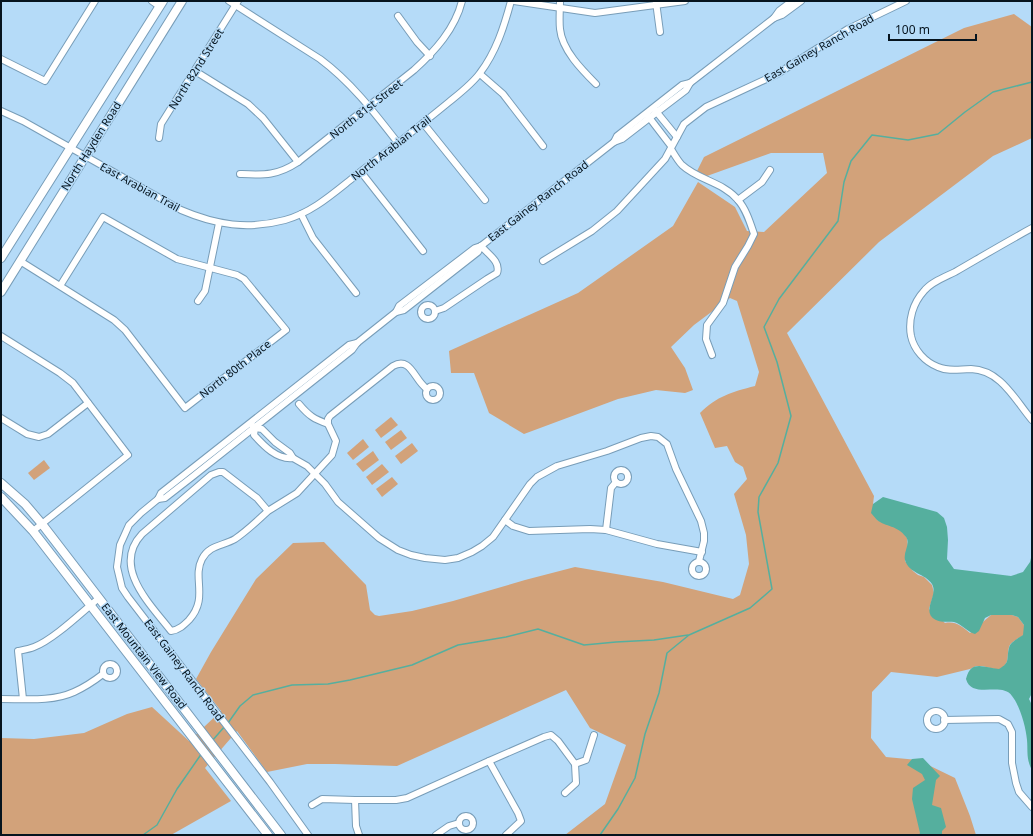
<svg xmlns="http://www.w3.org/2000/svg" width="1033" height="836" font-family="'Noto Sans',sans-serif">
	<rect width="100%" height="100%" fill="#b5dbf8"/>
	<!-- green -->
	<g fill="#d2a27a">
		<path d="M1014,14L1032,27V138L993,156L879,242L787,333L874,496L873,504L877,520L900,529L907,538L908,547L905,556V561L913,571L918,575L924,577L932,585L934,593L929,609L945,623C956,621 961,626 970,633L991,615H1012L1018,617L1024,625V635C1019,638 1010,642 1009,647C1006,659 1011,662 999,670L982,666H976L970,669L937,677L891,672L872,692L871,738L886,757L918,760L955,778L970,816L976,835H565L605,804L626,745L590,728L566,690L397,766L335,764H307L267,772L237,731L205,768L231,801L171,835H1V738L34,739L84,733L127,714L152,707L189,741L221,711L196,679L211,652L256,579L293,543L324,542L366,585L370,610L375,615L379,616L412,611L453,601L525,580L575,567L663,582L733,599L740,595L749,564L746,535L734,494L747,479L743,467L735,462L727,446L715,448L700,413C717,396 732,392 755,386L759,372L737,301L730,298L694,325L671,347L685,368L693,390L685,393L656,390L618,399L524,434L489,413L474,373H451L449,351L578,293L673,226L698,182L735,207L747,231L764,232L827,173L823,153H771L707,176L697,171L704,157L964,28Z"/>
		<polygon points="391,417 398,425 381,438 375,430"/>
		<polygon points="401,430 407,438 391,450 385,442"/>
		<polygon points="363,439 369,447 353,460 347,453"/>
		<polygon points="412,443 418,451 401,464 395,456"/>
		<polygon points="373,451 379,460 363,472 356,464"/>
		<polygon points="44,460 50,468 34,480 28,473"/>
		<polygon points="382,464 389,472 372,485 366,477"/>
		<polygon points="392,477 398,484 382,497 376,489"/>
	</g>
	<!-- water -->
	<g fill="#55af9e">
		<path d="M883,497L937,512L944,518L947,527L948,540L947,559L954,569L1011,576L1023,572L1030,562L1032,554V693L1029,699L1032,705V770C1026,759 1028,751 1027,740C1026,727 1020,706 1012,696C1002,681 972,700 966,679C971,659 984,668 999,669C1011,662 1006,659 1009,648C1010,642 1019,638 1023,635L1024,625L1018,617L1012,615H991L985,618L979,631L975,634C967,632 962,624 954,622C948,621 943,623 936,620C920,612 939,595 932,584C925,573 909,574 905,560C903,552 911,544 906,537C897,525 886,527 877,520C875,518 873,515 871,513L873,504Z"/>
		<polygon points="923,758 940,776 936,780 932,805 941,808 946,827 942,831 942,835 919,835 920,833 912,799 913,788 925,780 922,774 907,765 912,759"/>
	</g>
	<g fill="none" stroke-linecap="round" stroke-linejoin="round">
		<!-- stream -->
		<g stroke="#55af9e" stroke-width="1.5">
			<polyline points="228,723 240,706 253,695 292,685 328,684 350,680 412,665 458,645 506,637 538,629 584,645 616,642 654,640 688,635"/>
			<polyline points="212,741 225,726"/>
			<polyline points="143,835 157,825 177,789 202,753"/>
			<polyline points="600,835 618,809 635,778 645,734 659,693 667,653 689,635 750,608 772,589 758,512 759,497 778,463 791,416 777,362 764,327 779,299 838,221 844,182 851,161 872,135 908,140 938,134 965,112 993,92 1032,82"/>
		</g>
		<!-- minor casing -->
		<g stroke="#789db8" stroke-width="8">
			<g id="minor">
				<polyline points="152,1 159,6"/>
				<path d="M229,1L320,59C351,82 374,112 398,143"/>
				<polyline points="514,1 595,13 685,1"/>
				<path d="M560,1C560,10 559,20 560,29C562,50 582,70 596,84"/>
				<polyline points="656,2 660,32"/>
				<polyline points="398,16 417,42 430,56"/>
				<polyline points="774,18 779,11 792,1"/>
				<polyline points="1,59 45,81 95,1"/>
				<polyline points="195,71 248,104 263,118 298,162"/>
				<polyline points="480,74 503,94 543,146"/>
				<polyline points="655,110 677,137"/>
				<path d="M1,111L23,121L181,210C216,225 248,230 285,220C310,213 329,197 349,181C365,168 381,156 397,144C414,130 432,116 449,102C460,93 472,84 480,73C496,52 504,27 511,1"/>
				<polyline points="648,116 671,146"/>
				<polyline points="423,123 485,200"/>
				<polyline points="159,138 161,124 238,1"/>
				<polyline points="614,142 617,136 682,85 690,83 774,18 782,15 801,1"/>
				<path d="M671,149C674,154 678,161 682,165C698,180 723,182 738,200C746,209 750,222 754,234L748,246L735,267L723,303L707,325L706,339L712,355"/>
				<polyline points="361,172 423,251"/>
				<path d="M240,174C264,175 277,176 298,162L414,70C435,51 455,29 462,1"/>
				<polyline points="738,200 762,182 770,170"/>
				<polyline points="301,214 313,238 356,293"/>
				<path d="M1032,228C1006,242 981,257 955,272C945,277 931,282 924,291C913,303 908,320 911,336C914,350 925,362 938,367C949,372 960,369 971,369C1001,370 1015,400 1032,420"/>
				<polyline points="20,261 114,320 125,330 185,408 286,330 244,279 237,275 177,259 103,217 60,286"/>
				<polyline points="543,261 592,231 617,211 665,159 684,124 706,107 777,74 848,29 906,1"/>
				<polyline points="198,301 205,291 219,223"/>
				<circle cx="428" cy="312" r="7"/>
				<path d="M435,311L444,308L487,279L497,273C501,262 488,254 481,246"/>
				<polyline points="396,312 399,306 475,248 481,246 614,142 622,139 657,112 686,90 690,83"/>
				<polyline points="1,336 60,373 73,383 128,455 33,531"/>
				<circle cx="433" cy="393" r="7"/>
				<path d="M299,404C309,416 314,419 328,424"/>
				<polyline points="1,418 27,434 39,437 48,434 88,403"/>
				<path d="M253,426L255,428L254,435C264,446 277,460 293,458"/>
				<polyline points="255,428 262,429 275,442 290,453 293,458 307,466 325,484 338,502 379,538 398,550 411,555 425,558 445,560 458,558 472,552 482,546 493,537 530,484 537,477 557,466 607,451 641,438 651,436 658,437 667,444 676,469 701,521 704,533 704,541 699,561"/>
				<circle cx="621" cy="477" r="7"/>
				<polyline points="158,499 161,493 349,345 357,343"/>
				<path d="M268,511C257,521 247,531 235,539C223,546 209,545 202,559C192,578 209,598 189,620C184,625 179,630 171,631C151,605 111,567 142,534L211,475L219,472H223L257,498L268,511L297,493L332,455L336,441L328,424V419L330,416L393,366C411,356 414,380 427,389"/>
				<polyline points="505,520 513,526 529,531 590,529 606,530 657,544 702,552"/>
				<polyline points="606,530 611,488 616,482"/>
				<circle cx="699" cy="569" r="7"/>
				<circle cx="110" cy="671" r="7"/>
				<path d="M1,699C25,699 52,702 74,692C85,687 94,681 103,674"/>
				<path d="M23,699L18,651C23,650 29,649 34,647C53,640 82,612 99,598"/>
				<circle cx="936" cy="720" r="9"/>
				<polyline points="944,720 999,719 1008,724 1012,732 1012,763 1016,783 1019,792 1032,807"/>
				<polyline points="565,793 576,783 575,764 586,760 594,735"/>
				<polyline points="355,800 356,826 359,835"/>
				<polyline points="312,805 322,799 355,800 396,800 407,798 489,761"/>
				<circle cx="466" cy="823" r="7"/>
				<polyline points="308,835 270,782 128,597 122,588 117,567 120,545 125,534 129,525 141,513 158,499 165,498 192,477 352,350 357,343 396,312 404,310 478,252 481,246"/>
				<polyline points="436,835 449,826 459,823"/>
				<polyline points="506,835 521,821 518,813 489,761 544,737 551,735 558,741 575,764"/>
			</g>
		</g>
		<!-- major casing -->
		<g stroke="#789db8" stroke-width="10">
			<g id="major">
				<polyline points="1,258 163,1"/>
				<polyline points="1,292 182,1"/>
				<polyline points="1,483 25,504 42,524 281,835"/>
				<polyline points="1,497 33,531 268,835"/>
			</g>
		</g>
		<!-- minor -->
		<use href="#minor" stroke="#fff" stroke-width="6"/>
		<!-- major -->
		<use href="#major" stroke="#fff" stroke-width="8"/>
	</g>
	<g text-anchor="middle" stroke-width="3" stroke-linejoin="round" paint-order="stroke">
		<!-- street labels -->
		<g font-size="11" fill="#06141e" stroke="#b5dbf8">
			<text transform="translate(819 48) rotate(-30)" y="4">East Gainey Ranch Road</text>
			<text transform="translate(196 69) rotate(-58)" y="4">North 82nd Street</text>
			<text transform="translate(366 109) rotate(-38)" y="4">North 81st Street</text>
			<text transform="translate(91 146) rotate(-58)" y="4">North Hayden Road</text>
			<text transform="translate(391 148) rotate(-38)" y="4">North Arabian Trail</text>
			<text transform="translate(140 187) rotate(29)" y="4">East Arabian Trail</text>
			<text transform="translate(538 201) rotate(-38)" y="4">East Gainey Ranch Road</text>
			<text transform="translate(235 369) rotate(-38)" y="4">North 80th Place</text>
			<text transform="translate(144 656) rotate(52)" y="4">East Mountain View Road</text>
			<text transform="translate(184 670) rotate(53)" y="4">East Gainey Ranch Road</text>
		</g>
	</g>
	<!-- border -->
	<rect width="1033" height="836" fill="none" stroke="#06141e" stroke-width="4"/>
	<!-- scale -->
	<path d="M889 34v6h87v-6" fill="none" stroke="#06141e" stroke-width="2"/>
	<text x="895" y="34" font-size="12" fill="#06141e" stroke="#b5dbf8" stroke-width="3" paint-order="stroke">100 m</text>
</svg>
